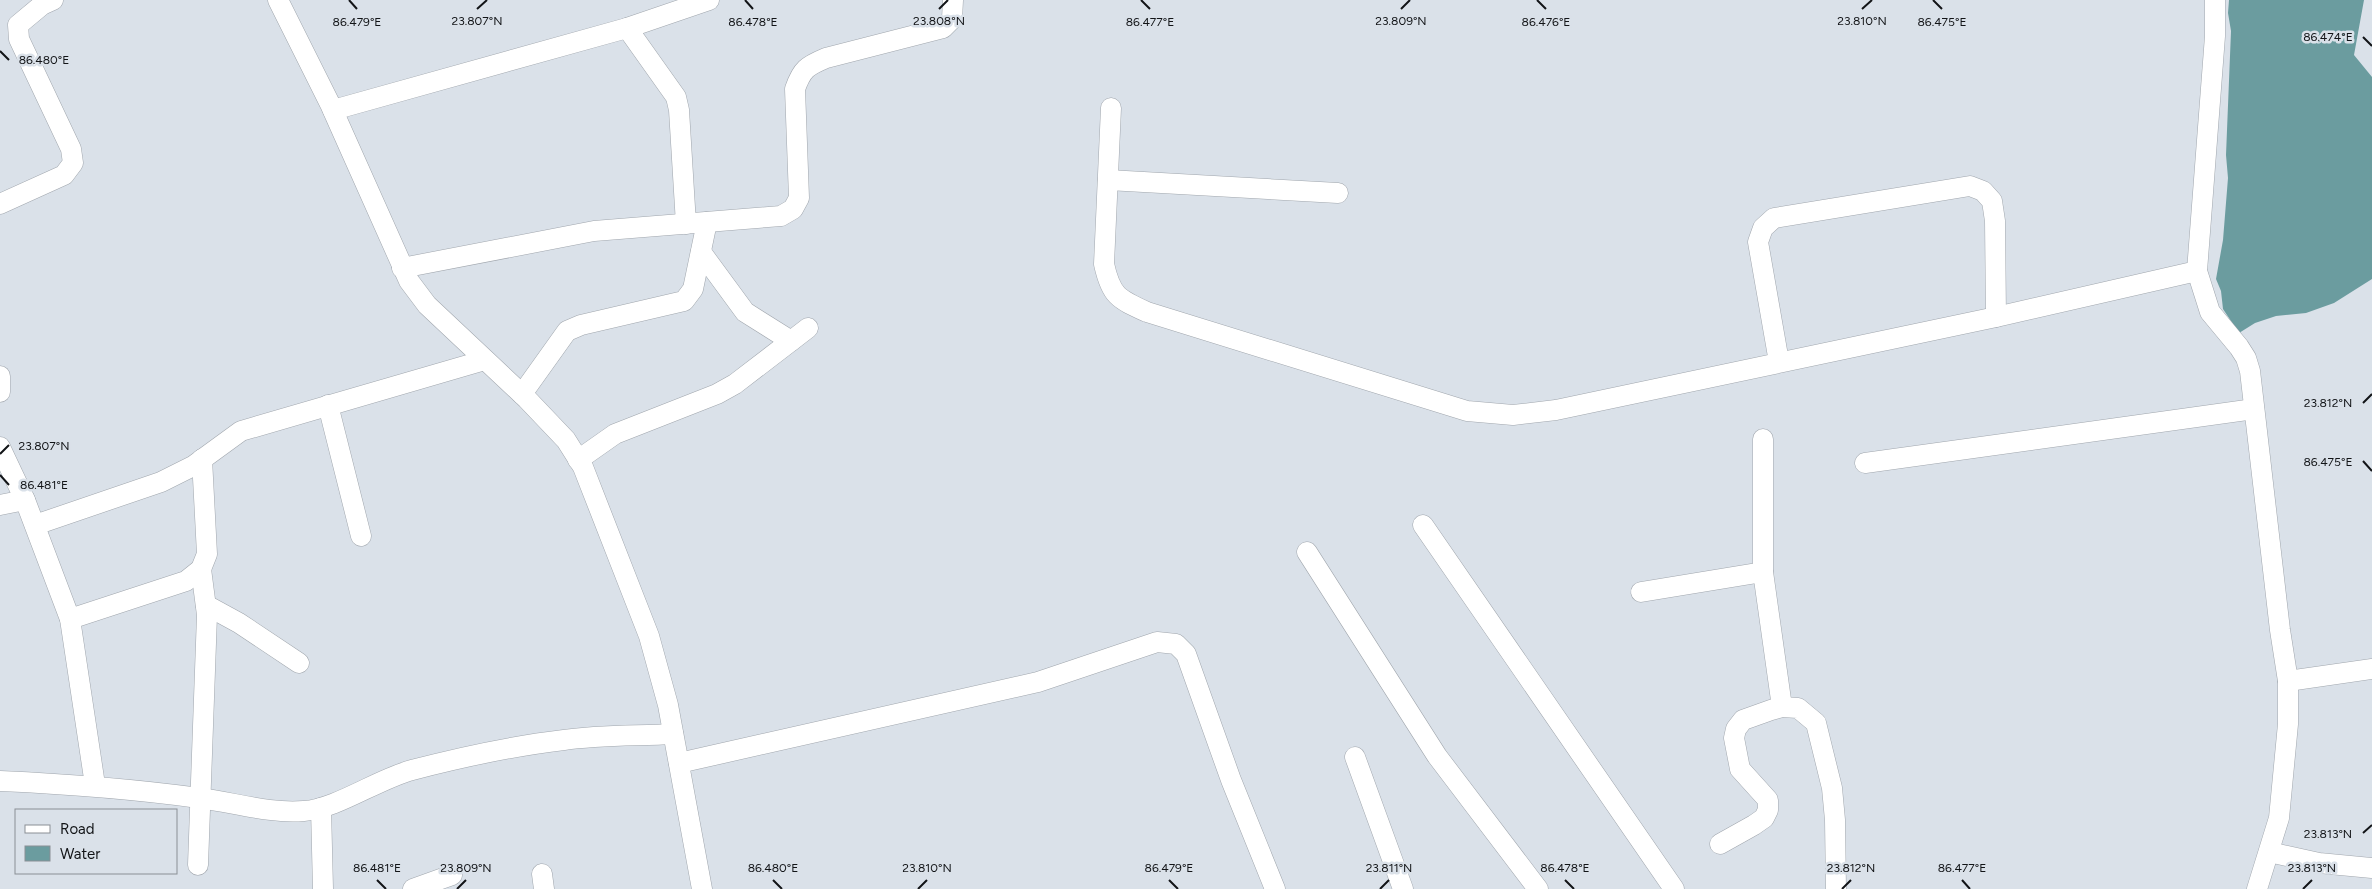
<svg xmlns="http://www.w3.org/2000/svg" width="2372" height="889" font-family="Figtree,sans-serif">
	<rect width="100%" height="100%" fill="#dae1e9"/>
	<!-- water -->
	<polygon fill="#6b9c9f" points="2229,0 2364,0 2354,55 2372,77 2372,279 2334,303 2306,313 2276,316 2255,323 2239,333 2223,309 2221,291 2216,279 2223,240 2228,178 2226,155 2231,31 2228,13"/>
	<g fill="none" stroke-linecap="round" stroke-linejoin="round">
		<!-- minor casing -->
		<g stroke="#a0a6ad" stroke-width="21">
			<g id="minor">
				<polyline points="278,0 330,104 409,281 427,305 527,399 566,440 583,467 649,636 668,705 702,889"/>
				<polyline points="2215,0 2215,36 2197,271 2210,312 2239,347 2246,358 2250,371 2280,630 2288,681 2288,724 2279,818 2257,889"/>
				<polyline points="627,28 676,97 679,110 686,224"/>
				<path d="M1111,108L1104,264C1111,296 1118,299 1147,312L1467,411L1513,415L1556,410L1996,317L2197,271"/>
				<polyline points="333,110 627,28 709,0"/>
				<polyline points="1108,180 1338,193"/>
				<polyline points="0,204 64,175 73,163 71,149 19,39 18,25 42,5 53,0"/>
				<polyline points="701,252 745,312 791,341"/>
				<path d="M402,268L594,231L781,216L793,209L799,198L795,89C802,69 807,66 826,58L943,28L952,19L953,0"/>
				<polyline points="1779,362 1758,242 1763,228 1774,218 1970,186 1983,191 1992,201 1995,221 1996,317"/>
				<polyline points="0,376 0,392"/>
				<polyline points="522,394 567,331 581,325 684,301 693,289 707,222"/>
				<polyline points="328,405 361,536"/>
				<polyline points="1763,439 1763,572 1782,707"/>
				<polyline points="0,447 25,500 70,619 95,785"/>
				<polyline points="578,460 615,434 717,394 735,384 808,328"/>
				<polyline points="1865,463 2254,409"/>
				<polyline points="0,505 25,500"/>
				<polyline points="35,525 161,482 193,466 241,431 485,360"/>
				<polyline points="1423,525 1674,889"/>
				<polyline points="1307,552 1437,756 1538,889"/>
				<polyline points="1641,592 1763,572"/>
				<polyline points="206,605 239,623 299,663"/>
				<polyline points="70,619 186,581 201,569 207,554 202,459"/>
				<polyline points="2288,681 2372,669"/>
				<polyline points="1355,757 1403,889"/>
				<polyline points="679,763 1038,682 1157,642 1176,644 1186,654 1231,780 1275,889"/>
				<path d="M0,781C67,784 133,789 199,798C233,802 269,814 304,811C336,809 378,779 412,770C462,757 513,746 564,740C600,735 637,736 673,734"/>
				<polyline points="321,808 323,889"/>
				<polyline points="1720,844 1754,825 1764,818 1768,810 1768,800 1740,769 1734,738 1736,729 1743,720 1771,710 1782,707 1798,708 1816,723 1832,788 1835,820 1836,889"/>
				<polyline points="2269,852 2319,863 2372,868"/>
				<polyline points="198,865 207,615 201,569"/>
				<polyline points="542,874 544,889"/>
				<polyline points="413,889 452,875"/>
			</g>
		</g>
		<!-- minor -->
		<use href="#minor" stroke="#fff" stroke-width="20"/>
	</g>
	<!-- ticks -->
	<path fill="none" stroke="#121417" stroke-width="2" d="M349,0L357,9M745,0L753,9M1141,0L1150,9M1537,0L1546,9M1933,0L1942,9M477,9L487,0M939,9L948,0M1401,9L1410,0M1862,9L1872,0M2363,37L2372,46M0,51L9,60M2363,403L2372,394M0,454L9,445M2363,461L2372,471M0,475L9,485M2363,833L2372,825M377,880L386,889M773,880L782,889M1169,880L1178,889M1565,880L1574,889M1962,880L1970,889M457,889L466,880M918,889L927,880M1380,889L1389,880M1842,889L1851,880M2303,889L2312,880"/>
	<g font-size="12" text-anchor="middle" fill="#121417" stroke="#dae1e9" stroke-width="5" stroke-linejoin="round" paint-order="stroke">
		<text x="477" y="25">23.807°N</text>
		<text x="939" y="25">23.808°N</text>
		<text x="1401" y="25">23.809°N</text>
		<text x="1862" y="25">23.810°N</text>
		<text x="357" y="26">86.479°E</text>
		<text x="753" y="26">86.478°E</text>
		<text x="1150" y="26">86.477°E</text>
		<text x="1942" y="26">86.475°E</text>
		<text x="1546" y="26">86.476°E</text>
		<text x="2328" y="41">86.474°E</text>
		<text x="44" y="64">86.480°E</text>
		<text x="2328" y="407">23.812°N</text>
		<text x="44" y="450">23.807°N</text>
		<text x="2328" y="466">86.475°E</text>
		<text x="44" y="489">86.481°E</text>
		<text x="2328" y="838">23.813°N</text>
		<text x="377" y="872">86.481°E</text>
		<text x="773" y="872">86.480°E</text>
		<text x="1169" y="872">86.479°E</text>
		<text x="1565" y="872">86.478°E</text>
		<text x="1962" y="872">86.477°E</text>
		<text x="466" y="872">23.809°N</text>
		<text x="927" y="872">23.810°N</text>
		<text x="1389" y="872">23.811°N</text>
		<text x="1851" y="872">23.812°N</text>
		<text x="2312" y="872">23.813°N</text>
	</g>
	<!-- legend -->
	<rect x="15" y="809" width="162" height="65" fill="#dae1e9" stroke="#8a8f95"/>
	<rect x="25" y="825" width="25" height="8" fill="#ffffff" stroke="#8a8f95"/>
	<text x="60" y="834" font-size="15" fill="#121417">Road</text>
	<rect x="25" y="846" width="25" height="15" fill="#6b9c9f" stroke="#8a8f95"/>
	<text x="60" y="859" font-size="15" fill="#121417">Water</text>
</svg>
